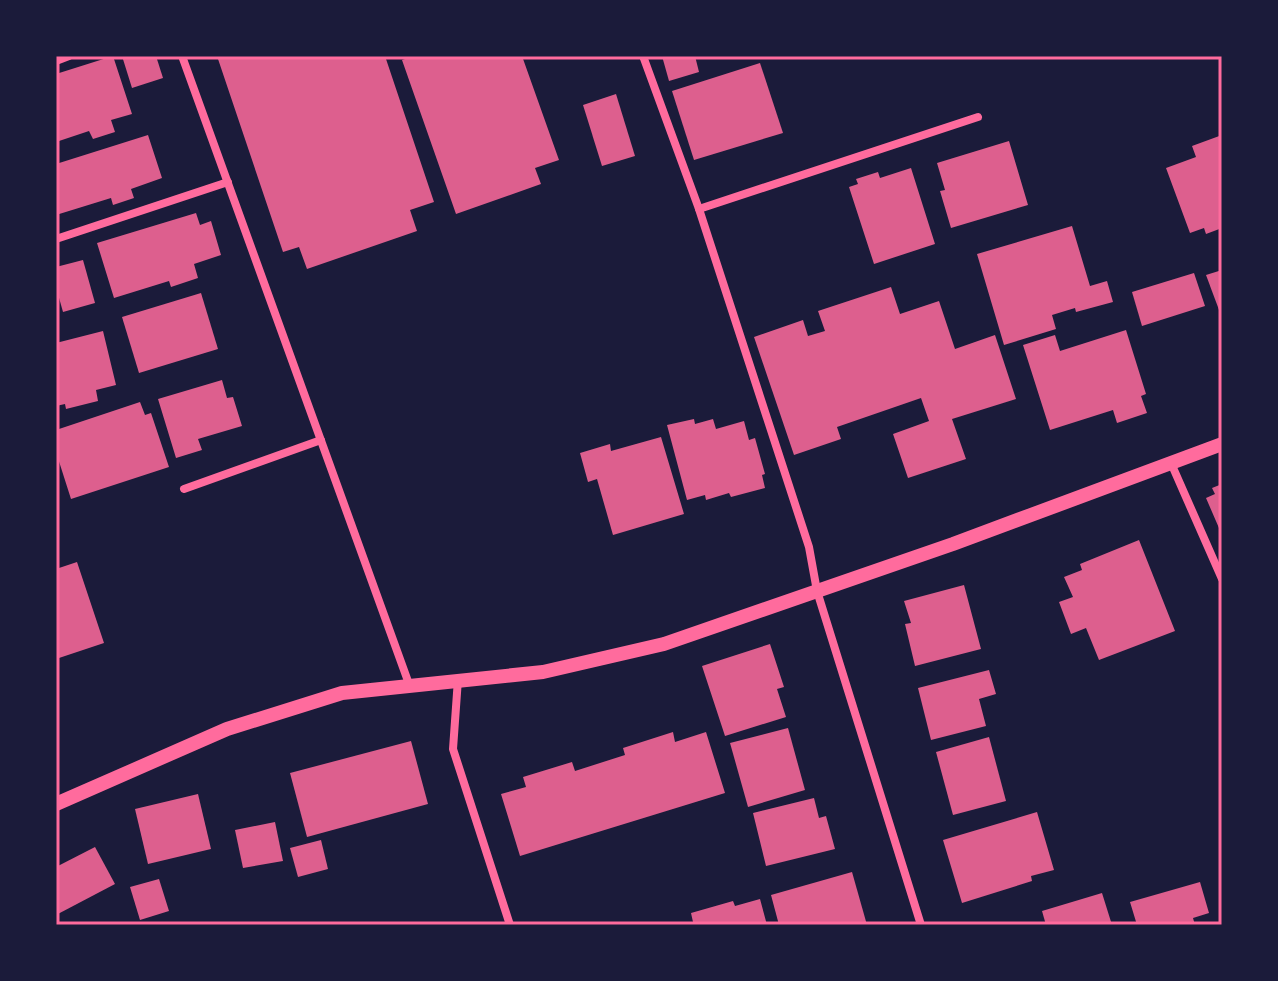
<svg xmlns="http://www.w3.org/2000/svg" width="1278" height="981" font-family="'Sofia Sans Condensed',sans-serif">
	<rect width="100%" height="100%" fill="#1b1b3a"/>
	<!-- building -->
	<g fill="#dd5f8e">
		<polygon points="113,56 132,114 111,120 115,132 93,139 89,131 56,142 56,74"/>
		<polygon points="122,56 156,56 163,78 132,88"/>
		<polygon points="217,56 385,56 434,202 410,210 417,231 307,269 299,247 283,252"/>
		<polygon points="414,56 522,56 559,160 535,168 541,184 456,214 402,60"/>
		<polygon points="662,56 695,56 699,72 669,81"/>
		<polygon points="760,63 783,133 694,160 672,91"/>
		<polygon points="616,94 635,156 602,166 583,105"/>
		<polygon points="148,135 162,178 131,189 134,198 113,205 111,198 56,215 56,164"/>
		<polygon points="1222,135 1222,228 1206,234 1204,228 1190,233 1166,168 1196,157 1192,146"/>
		<polygon points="1009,141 1028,205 951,228 940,191 945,190 937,163"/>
		<polygon points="911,168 935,244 874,264 849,187 858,184 856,179 878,172 880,178"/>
		<polygon points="196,213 200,225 211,221 221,255 194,264 198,278 171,287 169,281 114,298 97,243"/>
		<polygon points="1072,226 1090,286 1107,281 1113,302 1076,312 1075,308 1052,315 1056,329 1004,345 977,254"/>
		<polygon points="83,260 95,303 63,312 56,287 56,267"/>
		<polygon points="1222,270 1222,318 1206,275"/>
		<polygon points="1194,273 1205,306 1142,326 1132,292"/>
		<polygon points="891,287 900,314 939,301 955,349 995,335 1016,399 952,419 966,459 908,478 893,434 929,421 921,398 837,427 841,439 794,455 754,337 803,320 808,336 825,331 818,311"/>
		<polygon points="201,293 218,349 139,373 122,317"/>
		<polygon points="1126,330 1146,394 1141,396 1147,413 1117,423 1113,410 1050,430 1023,345 1055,335 1060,351"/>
		<polygon points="103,331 116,385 96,390 98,401 66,409 65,404 56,406 56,343"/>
		<polygon points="222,380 227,398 233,397 242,426 198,439 202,450 176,458 158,399"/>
		<polygon points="140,402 145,415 151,413 169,467 71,499 56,452 56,430"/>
		<polygon points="694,419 695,424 713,419 716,429 744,421 749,440 755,438 765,474 762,475 765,488 731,497 729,493 706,500 705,495 687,500 667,425"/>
		<polygon points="661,437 684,514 613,535 597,479 588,482 580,453 610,444 611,451"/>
		<polygon points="1222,484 1222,535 1206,498 1215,494 1212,488"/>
		<polygon points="1139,540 1175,631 1099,660 1086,628 1071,634 1059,602 1073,597 1064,577 1082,570 1080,564"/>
		<polygon points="77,562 104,643 56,659 56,569"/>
		<polygon points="964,585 981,649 915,666 905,624 911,623 904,601"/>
		<polygon points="770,644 784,687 777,689 786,717 725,736 702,666"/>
		<polygon points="989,670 996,694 979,699 986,726 931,740 918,688"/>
		<polygon points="788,728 805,790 748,807 730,743"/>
		<polygon points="673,732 675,742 706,732 725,793 520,856 501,794 526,787 523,777 572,762 575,771 625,755 623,748"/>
		<polygon points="989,737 1006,801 953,815 936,752"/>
		<polygon points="411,741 428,804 307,837 290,773"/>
		<polygon points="198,794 211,849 148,864 135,809"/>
		<polygon points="814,798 819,818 826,816 835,849 766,866 753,813"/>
		<polygon points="1037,812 1054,870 1031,876 1032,881 962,903 943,840"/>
		<polygon points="275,822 283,861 243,868 235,830"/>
		<polygon points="321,840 328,869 298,877 290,848"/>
		<polygon points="95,847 115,884 56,915 56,867"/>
		<polygon points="852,872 867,925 779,925 771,895"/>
		<polygon points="159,879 169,911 140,920 130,887"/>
		<polygon points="1200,882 1209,913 1193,918 1195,925 1137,925 1130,902"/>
		<polygon points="1102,893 1112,925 1046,925 1042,911"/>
		<polygon points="760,899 767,925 685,925 693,922 691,913 733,901 735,906"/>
	</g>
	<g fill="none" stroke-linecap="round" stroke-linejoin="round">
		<!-- minor -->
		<g stroke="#ff6b9d" stroke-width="8">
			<polyline points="182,56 409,684"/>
			<polyline points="643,56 699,209 809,547 817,591 921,925"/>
			<polyline points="56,61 69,56"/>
			<polyline points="699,209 978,117"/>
			<polyline points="56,239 228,182"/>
			<polyline points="1171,463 1222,579"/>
			<polyline points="184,489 321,440"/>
			<polyline points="458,679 453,749 510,925"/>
		</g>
		<!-- tertiary -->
		<polyline stroke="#ff6b9d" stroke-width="14" points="56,804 227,729 342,693 543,672 664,644 953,544 1222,444"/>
	</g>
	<!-- border -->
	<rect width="1278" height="981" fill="none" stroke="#1b1b3a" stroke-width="116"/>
	<rect x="58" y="58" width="1162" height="865" fill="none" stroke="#ff6b9d" stroke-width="3"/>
</svg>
